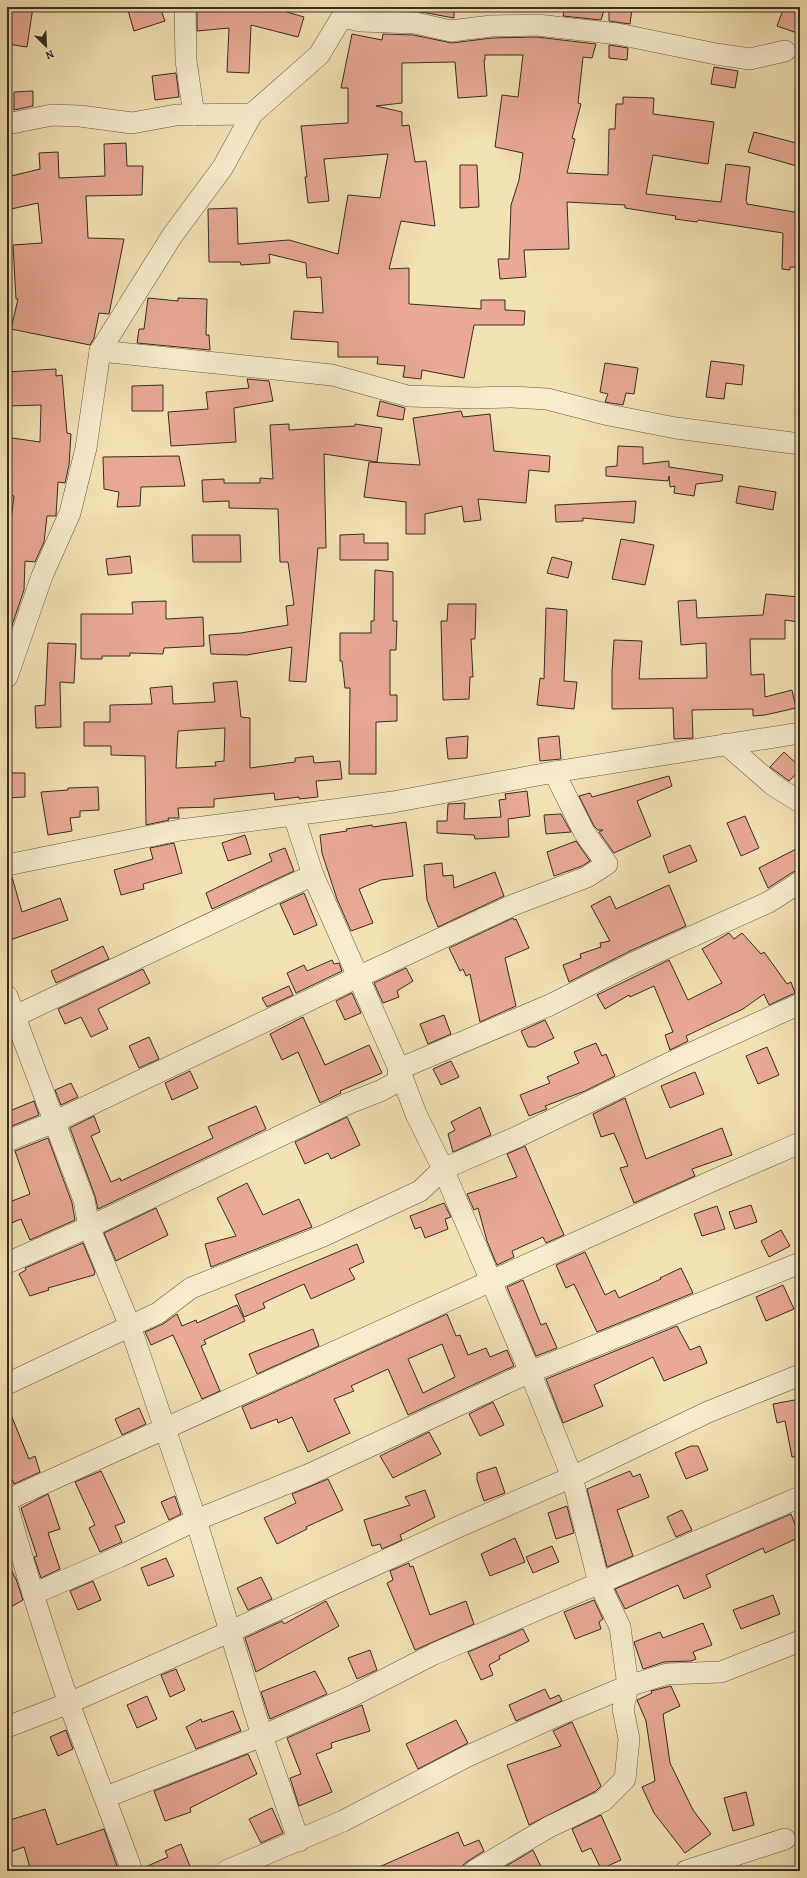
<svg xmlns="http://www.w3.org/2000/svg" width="807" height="1878" font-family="Alegreya,serif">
	<rect width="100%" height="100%" fill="#f3e2b4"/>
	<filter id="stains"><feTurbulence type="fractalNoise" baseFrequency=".005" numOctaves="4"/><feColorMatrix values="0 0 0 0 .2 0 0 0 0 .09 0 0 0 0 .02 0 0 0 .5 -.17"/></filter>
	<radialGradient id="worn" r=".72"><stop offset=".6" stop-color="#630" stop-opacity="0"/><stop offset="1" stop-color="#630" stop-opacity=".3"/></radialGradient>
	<!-- building -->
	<g fill="#e9a995" stroke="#362d23" fill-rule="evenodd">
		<polygon points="7,7 33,7 27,47 7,44"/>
		<polygon points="127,7 160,7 165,21 134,31"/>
		<polygon points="208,7 255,7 280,10 304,17 298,37 251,25 249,73 227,72 229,28 197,31 197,8"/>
		<polygon points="385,7 454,7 454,18 416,11 385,10"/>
		<polygon points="565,7 605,7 601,20 563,16"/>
		<polygon points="609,7 632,9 630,24 609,21"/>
		<polygon points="784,7 800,7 800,34 777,26"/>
		<polygon points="352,34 382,40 383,34 413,35 452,43 492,38 536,37 596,44 592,58 583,57 578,103 581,104 572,138 575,139 567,173 608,175 609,129 615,129 616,104 623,104 623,97 654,98 653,114 714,122 708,164 653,155 646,194 721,202 726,164 750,167 746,201 747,202 747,204 800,213 800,226 795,249 800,249 800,267 790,267 790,270 782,269 783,233 698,220 697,222 675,219 676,216 625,208 625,205 567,202 569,249 524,250 526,277 500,279 498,259 509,259 511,205 519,180 523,153 495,147 502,95 518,97 523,55 485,55 485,60 484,60 487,96 458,98 455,62 402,63 402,103 376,106 402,112 402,126 409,125 415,162 426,161 435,226 401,221 389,269 409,268 409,304 481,309 481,300 505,300 505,310 525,311 524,325 474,325 464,378 422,370 421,379 403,377 405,366 377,364 378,357 338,357 338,342 291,339 294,311 323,313 321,277 307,278 306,263 269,254 270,263 241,265 240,262 209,262 208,209 237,208 238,244 289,240 338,254 348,195 380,198 388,154 324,159 329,201 308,203 305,177 307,177 301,126 348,123 348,88 341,88"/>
		<polygon points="609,45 628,48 627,60 609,58"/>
		<polygon points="714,67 738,71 735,88 711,84"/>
		<polygon points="176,73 179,97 155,100 152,76"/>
		<polygon points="33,91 33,106 14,110 14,92"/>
		<polygon points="754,132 800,144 800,167 748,152"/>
		<polygon points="126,143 127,166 143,166 142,195 86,196 88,238 124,239 109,314 99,313 94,338 90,345 11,329 18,299 16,299 13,245 42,243 38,203 11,209 7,190 7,177 40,169 39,153 58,152 59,178 105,176 104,144"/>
		<polygon points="460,165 477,165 479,207 460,208"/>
		<polygon points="148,298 178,301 178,298 207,299 206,335 209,335 210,350 137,343 139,329 144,329"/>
		<polygon points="711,361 744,365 742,385 726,383 724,399 706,397"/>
		<polygon points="605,363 638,368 634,394 626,393 623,405 605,402 608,394 600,392"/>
		<polygon points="56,369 56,376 62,375 67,433 71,434 69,465 65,483 58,482 56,516 47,516 44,542 35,562 25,561 24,590 7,640 7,553 14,496 7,495 7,448 10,448 12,438 40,442 41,405 7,406 7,372"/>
		<polygon points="247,379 269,381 273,401 234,408 236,442 171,446 168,412 208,409 206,392 249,388"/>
		<polygon points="163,385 163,411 132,411 132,386"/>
		<polygon points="380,401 405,408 403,420 377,416"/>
		<polygon points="461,411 463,417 490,414 494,451 550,456 549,472 529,470 526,503 478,499 481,520 464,522 462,506 425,514 425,534 406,534 406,502 364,497 369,462 420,465 413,418"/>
		<polygon points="289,424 289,430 355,426 355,424 382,428 377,462 324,454 326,548 318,548 306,682 289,681 292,647 247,655 211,654 209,635 241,633 288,625 286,606 294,605 288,562 280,562 278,509 229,508 229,501 203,502 202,480 224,479 224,483 260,483 260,478 273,479 270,425"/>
		<polygon points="618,446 643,447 643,464 669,461 669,467 723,475 722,481 696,484 694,496 674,493 675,486 670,487 669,476 668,481 606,476 606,467 617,466"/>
		<polygon points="179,456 185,486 141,487 140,506 117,507 119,492 104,489 103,457"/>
		<polygon points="739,486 776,492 773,510 736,503"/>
		<polygon points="636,501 634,523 583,518 583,521 556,522 555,505"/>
		<polygon points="364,534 364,543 388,543 388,560 340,560 340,535"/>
		<polygon points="192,535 240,535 241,562 193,562"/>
		<polygon points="621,539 654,545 645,585 612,579"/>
		<polygon points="130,556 132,573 108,575 106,559"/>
		<polygon points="552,557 572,562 568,578 547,573"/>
		<polygon points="375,570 393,572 393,621 397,621 396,650 390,650 390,695 397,695 397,721 376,722 376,774 349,774 350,688 345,688 342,661 340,661 340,633 371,633 371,621 374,621"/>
		<polygon points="766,594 800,597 800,619 798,622 785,620 785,639 750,639 751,675 764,674 765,697 792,690 796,708 765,715 753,716 753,709 692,710 693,738 674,739 673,708 612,709 612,672 614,640 642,641 639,679 707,678 706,643 681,645 678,601 696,600 697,618 763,615"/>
		<polygon points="166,601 166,619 203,617 204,646 164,648 163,654 130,653 130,656 102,656 102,659 81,659 81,614 133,614 132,602"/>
		<polygon points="448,604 476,604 475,639 471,639 473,677 470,677 469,699 443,700 441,621 447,621"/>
		<polygon points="546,608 567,610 564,681 577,682 574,709 537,705 540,678 544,679"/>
		<polygon points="48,643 76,644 74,683 60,682 61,727 36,728 35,706 45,705"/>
		<path d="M237,681L241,717L250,718V768L295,762V758L313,756L314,763L340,761L342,779L316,781L318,797L299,799V797L275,800L274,793L214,799V807L178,808L179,818H168L169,820L146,825L145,756L111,755V746H84V722H110V705L152,704L150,688L172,686L173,704L215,702L213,683ZM225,728L224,761L215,762L216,766L176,768L178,731Z"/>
		<polygon points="468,736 467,758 448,759 446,738"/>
		<polygon points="559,736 561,759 540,761 538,738"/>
		<polygon points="784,752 800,767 800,770 789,781 770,767"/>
		<polygon points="7,773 25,773 25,797 7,798"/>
		<polygon points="669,776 672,786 637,801 651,836 614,853 599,832 603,830 598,830 594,826 579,796 590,793 592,797"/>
		<polygon points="98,787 99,810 80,811 80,817 70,818 72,831 48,835 41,792 68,790 68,788"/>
		<polygon points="527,791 530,816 508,819 509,837 475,839 474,835 437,833 437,821 447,821 448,804 465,803 464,819 501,817 499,800 506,799 505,794"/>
		<polygon points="561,814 571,832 546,834 544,815"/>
		<polygon points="745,816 759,848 741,856 727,823"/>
		<polygon points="406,822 413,876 381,880 359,889 373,923 351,931 337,899 322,853 320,835 347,831 346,829 372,825 373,827"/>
		<polygon points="245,835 251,854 228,861 222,843"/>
		<polygon points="576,841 590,861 582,866 554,876 547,852"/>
		<polygon points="174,843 182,873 143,884 144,889 121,895 114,870 153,859 150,848"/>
		<polygon points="690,845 697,861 669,873 663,856"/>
		<polygon points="800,847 800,870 793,872 768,888 759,868"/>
		<polygon points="285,848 294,871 212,909 206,893 272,861 269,854"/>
		<polygon points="442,863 443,876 453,875 454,888 495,872 504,896 438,927 427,900 424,865"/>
		<polygon points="12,877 22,912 60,898 68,920 7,941 7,878"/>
		<polygon points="669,885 686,926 630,951 569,982 563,965 581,958 580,954 601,947 600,943 610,941 591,906 610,896 616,909"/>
		<polygon points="304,893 317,925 294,935 280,904"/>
		<polygon points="513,918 514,920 516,919 529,948 505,958 516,1006 480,1022 470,974 466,976 463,969 460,971 449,948"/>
		<polygon points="729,933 734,939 742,933 761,954 764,952 787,984 791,982 795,993 769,1005 764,994 743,1009 686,1036 688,1041 670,1050 665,1035 673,1032 654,986 630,997 629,995 605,1009 597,995 669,960 688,1000 722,983 702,949"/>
		<polygon points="103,946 109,959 56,983 51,971"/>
		<polygon points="332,960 334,964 339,963 342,971 296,993 287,973 304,965 307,971"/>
		<polygon points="406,968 413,981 397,991 399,997 383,1003 374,983"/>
		<polygon points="143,969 150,983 98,1009 108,1029 91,1037 81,1017 65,1024 58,1009"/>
		<polygon points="289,986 293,995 267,1007 262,998"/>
		<polygon points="352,993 361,1013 345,1020 336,1001"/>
		<polygon points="444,1015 451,1034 428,1044 420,1024"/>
		<polygon points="303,1017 325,1065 369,1045 382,1073 340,1091 341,1093 320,1103 298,1052 282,1060 270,1034"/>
		<polygon points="545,1020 554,1038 535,1047 528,1047 521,1031"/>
		<polygon points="149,1037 159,1059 139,1068 129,1046"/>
		<polygon points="596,1043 602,1056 606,1054 615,1076 585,1091 545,1106 547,1109 529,1116 520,1095 550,1083 547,1077 579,1063 574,1052"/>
		<polygon points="767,1047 779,1075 758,1084 746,1056"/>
		<polygon points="451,1061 459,1077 441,1085 433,1069"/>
		<polygon points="190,1071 198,1088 172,1100 165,1083"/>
		<polygon points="695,1072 704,1094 670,1108 661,1086"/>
		<polygon points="71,1083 78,1097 61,1105 55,1090"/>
		<polygon points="625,1098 646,1159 722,1128 732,1155 692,1169 695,1176 634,1203 620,1168 628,1166 614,1133 601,1137 593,1114"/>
		<polygon points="34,1101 39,1115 7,1128 7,1112"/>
		<polygon points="256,1106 266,1129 98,1209 95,1196 70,1128 94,1116 100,1132 91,1136 111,1182 120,1178 121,1181 213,1138 208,1127"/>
		<polygon points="480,1107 491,1135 453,1152 448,1134 455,1130 451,1122"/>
		<polygon points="347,1117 360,1145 331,1159 328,1153 305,1164 295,1142"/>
		<polygon points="48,1138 72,1203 75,1220 30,1240 21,1219 7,1225 7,1203 30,1194 15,1151"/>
		<polygon points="525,1146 564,1235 546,1243 543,1237 512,1251 514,1257 497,1265 487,1241 478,1208 474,1210 467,1194 517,1177 507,1154"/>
		<polygon points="247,1183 263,1215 299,1199 312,1227 211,1267 205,1244 236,1236 217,1198"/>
		<polygon points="444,1203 451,1217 445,1219 448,1229 425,1238 421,1227 415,1229 410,1216"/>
		<polygon points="751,1205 757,1222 735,1229 729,1212"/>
		<polygon points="717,1206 725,1229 702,1236 694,1214"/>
		<polygon points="156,1208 168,1235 116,1261 104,1233"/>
		<polygon points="781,1230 790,1246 769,1257 761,1241"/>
		<polygon points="83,1243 95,1272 94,1275 48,1288 49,1290 30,1296 19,1274 26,1270 25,1268"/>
		<polygon points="357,1244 364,1262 349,1269 355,1279 311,1299 304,1284 263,1303 265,1308 244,1317 235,1295"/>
		<polygon points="585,1252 605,1295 615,1290 619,1298 661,1279 660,1278 681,1268 693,1293 597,1332 574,1284 566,1288 556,1265"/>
		<polygon points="523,1280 541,1325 546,1323 557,1348 536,1356 507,1287"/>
		<polygon points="783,1285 794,1309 766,1321 756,1297"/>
		<polygon points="237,1305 245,1321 204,1340 206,1344 201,1346 220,1391 202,1399 173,1335 151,1345 145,1332 163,1324 177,1314 182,1326 196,1320 197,1323"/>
		<path d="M447,1314L456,1336L460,1335L468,1355L486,1348L490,1357L507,1350L514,1366L408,1415L388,1369L351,1386L354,1391L334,1399L350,1433L308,1452L292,1417L278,1423L277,1419L251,1429L242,1407ZM442,1344L455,1377L423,1393L408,1359Z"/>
		<polygon points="677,1326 690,1350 700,1346 707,1363 664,1381 653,1357 594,1385 603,1406 563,1423 546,1379"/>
		<polygon points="313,1329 319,1346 257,1374 249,1354"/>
		<polygon points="800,1399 800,1456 792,1457 785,1421 777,1423 773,1404"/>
		<polygon points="493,1402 504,1425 480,1436 469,1414"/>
		<polygon points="7,1405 29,1459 35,1456 40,1472 14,1484 7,1468"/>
		<polygon points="139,1408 146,1424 122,1435 115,1419"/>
		<polygon points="429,1432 441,1454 393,1478 380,1456"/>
		<polygon points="691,1446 698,1446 708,1470 686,1479 675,1453"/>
		<polygon points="496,1467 505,1493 484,1501 477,1480 477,1473"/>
		<polygon points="101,1471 125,1522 115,1526 122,1542 100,1552 89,1528 95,1525 75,1482"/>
		<polygon points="630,1471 633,1477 640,1474 649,1497 617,1510 633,1556 607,1567 587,1489"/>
		<polygon points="328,1479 343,1510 306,1527 307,1529 277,1544 264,1518 296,1503 292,1494"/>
		<polygon points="425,1490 435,1517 400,1535 402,1540 382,1549 380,1544 372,1546 364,1520 410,1505 405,1497"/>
		<polygon points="48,1494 60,1529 48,1533 60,1569 41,1578 34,1557 37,1556 21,1508"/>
		<polygon points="175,1496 181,1514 169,1520 161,1502"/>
		<polygon points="567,1506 574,1533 556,1539 548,1513"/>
		<polygon points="682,1510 692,1530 676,1537 667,1517"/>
		<polygon points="791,1514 800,1537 765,1553 763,1548 706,1575 711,1587 684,1599 678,1585 625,1609 615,1589"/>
		<polygon points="515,1538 525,1562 490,1576 481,1554"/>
		<polygon points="552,1546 559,1562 533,1573 526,1557"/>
		<polygon points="166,1558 174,1576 148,1586 141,1568"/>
		<polygon points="7,1562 16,1579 23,1600 7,1609"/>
		<polygon points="409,1563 410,1567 413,1566 430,1615 466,1601 474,1624 415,1650 387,1583 393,1580 390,1571"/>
		<polygon points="261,1577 272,1599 248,1610 237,1588"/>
		<polygon points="93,1581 101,1600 78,1610 70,1591"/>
		<polygon points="773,1595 780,1614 741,1629 733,1610"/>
		<polygon points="594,1600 603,1619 599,1622 601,1629 575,1639 564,1612"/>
		<polygon points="326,1601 339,1626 256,1672 245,1638 282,1621 284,1624"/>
		<polygon points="703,1623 712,1645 693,1652 696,1659 691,1661 664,1662 643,1669 634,1642 660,1632 663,1638"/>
		<polygon points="523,1629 529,1641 499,1656 500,1659 489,1665 493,1675 481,1680 468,1652"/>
		<polygon points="370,1650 377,1670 357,1679 348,1658"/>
		<polygon points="176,1669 185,1690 170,1697 161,1675"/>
		<polygon points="315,1671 327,1694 270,1719 261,1692"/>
		<polygon points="671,1686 680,1706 663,1714 670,1763 693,1810 711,1834 685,1853 654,1813 642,1787 655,1781 646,1721 637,1700 652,1693 651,1691"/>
		<polygon points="545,1689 550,1699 559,1695 562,1701 516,1721 509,1705"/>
		<polygon points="147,1696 157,1719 137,1728 127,1705"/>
		<polygon points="362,1705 370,1731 331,1743 332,1748 316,1754 332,1792 299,1806 290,1778 301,1774 287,1738"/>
		<polygon points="233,1711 241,1731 196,1749 186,1727 201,1719 202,1722"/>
		<polygon points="456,1720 468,1743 418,1769 406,1744"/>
		<polygon points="572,1722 601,1786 596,1791 529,1825 507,1765 561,1746 553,1731"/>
		<polygon points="66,1730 73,1749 58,1756 50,1737"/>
		<polygon points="248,1754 257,1774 190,1808 191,1812 165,1821 154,1791"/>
		<polygon points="746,1792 754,1825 733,1831 724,1798"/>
		<polygon points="272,1808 283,1833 261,1843 249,1819"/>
		<polygon points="45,1809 57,1845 104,1829 117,1866 102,1871 31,1871 24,1847 7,1853 7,1821"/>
		<polygon points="601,1815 621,1860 601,1869 591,1848 582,1852 572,1829"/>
		<polygon points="458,1832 464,1846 479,1840 484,1851 468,1861 463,1865 462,1871 370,1871"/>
		<polygon points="181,1844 192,1871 144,1871 143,1868 168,1857 165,1851"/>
		<polygon points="533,1850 543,1871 498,1871"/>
	</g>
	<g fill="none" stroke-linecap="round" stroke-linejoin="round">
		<!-- minor casing -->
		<g stroke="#655a47" stroke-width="22">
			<g id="minor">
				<polyline points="185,7 186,61 194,115"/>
				<polyline points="343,17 360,21 415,23 451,31 491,26 537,25 618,34 716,54 750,59 785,51"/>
				<polyline points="7,124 52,115 80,116 132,123 176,115 252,114"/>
				<polyline points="100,351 332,375 408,396 475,398 512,397 547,399 609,415 676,428 800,444"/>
				<polyline points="7,677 42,576 70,513 86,448 100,351 172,236 223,167 252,114 319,55 348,7"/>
				<polyline points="726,744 773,785 800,802"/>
				<polyline points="294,816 313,875 399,1069 416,1114 443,1169 530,1372 572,1477 599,1583 620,1627 628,1686 623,1709 629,1739 625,1779 603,1801 549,1827 474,1871"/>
				<polyline points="7,865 180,830 393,802 554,772 800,733"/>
				<polyline points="7,996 84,1200 89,1227 130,1326 196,1520 262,1736 299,1841"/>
				<polyline points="7,1020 313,875"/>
				<polyline points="7,1141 54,1122 358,977 513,905 587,877 607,864 584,832 554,772"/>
				<polyline points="7,1263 89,1227 347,1104 380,1091 397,1082 399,1069 550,1005 635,962 769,902 800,882"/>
				<polyline points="7,1384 158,1313 191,1288 323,1236 420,1191 443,1169 517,1137 678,1059 800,1004"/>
				<polyline points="7,1500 712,1181 800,1143"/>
				<path d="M7,1505C26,1572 46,1638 69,1703C89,1759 112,1815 132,1871"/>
				<polyline points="33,1594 119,1557 196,1520 310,1474 530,1372 800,1263"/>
				<polyline points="7,1727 69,1703 229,1632 458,1527 572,1477 708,1412 800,1375"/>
				<polyline points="106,1797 262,1736 354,1695 434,1654 800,1497"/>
				<polyline points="226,1871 343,1821 466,1757 563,1713 628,1686 667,1674 721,1672 800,1641"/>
				<polyline points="686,1871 785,1839"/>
			</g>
		</g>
		<!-- minor -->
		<use href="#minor" stroke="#f7ecce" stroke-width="21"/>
	</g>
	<!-- margin -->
	<rect width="807" height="1878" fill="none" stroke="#f3e2b4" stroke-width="24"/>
	<rect x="8" y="8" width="791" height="1862" fill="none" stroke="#362d23" stroke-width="2"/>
	<rect x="12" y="12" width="783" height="1854" fill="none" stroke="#362d23"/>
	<!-- north arrow -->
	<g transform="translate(46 46) rotate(156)" stroke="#f7ecce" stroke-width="3" paint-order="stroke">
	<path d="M0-3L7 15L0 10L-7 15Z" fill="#362d23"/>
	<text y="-6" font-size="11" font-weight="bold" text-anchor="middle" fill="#362d23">N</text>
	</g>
	<rect width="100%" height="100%" filter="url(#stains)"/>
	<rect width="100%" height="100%" fill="url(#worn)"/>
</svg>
